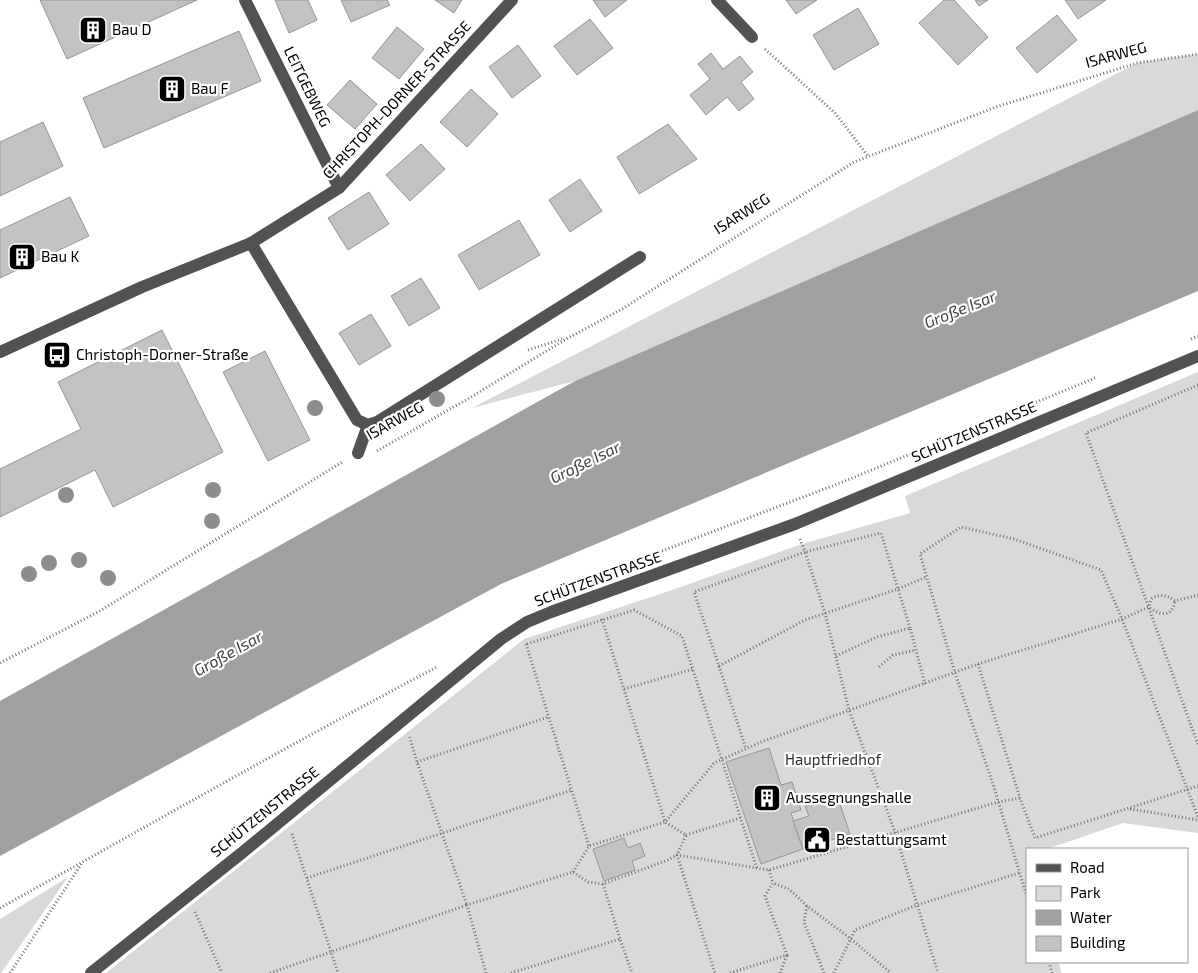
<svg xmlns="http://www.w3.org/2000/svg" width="1198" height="973" font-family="'Exo 2',sans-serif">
	<rect width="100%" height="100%" fill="#fff"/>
	<!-- green -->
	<g fill="#d9d9d9">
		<polygon points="1198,54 1198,110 575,381 472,408 1137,63"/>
		<polygon points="1198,372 1198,833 1123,823 1047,849 1027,849 1027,962 1058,962 1062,973 106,973 524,639 672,590 802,544 910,513 905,496"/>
		<polygon points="68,877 1,973 0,973 0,919"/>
	</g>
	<!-- water -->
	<polygon fill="#a0a0a0" points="1198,110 1198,291 501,584 0,856 0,701 575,381"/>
	<!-- building -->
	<g fill="#c2c2c2" stroke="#969696">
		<polygon points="40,0 197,0 67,59"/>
		<polygon points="275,0 308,0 317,20 289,33"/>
		<polygon points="341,0 387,0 390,5 351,22"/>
		<polygon points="435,0 462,0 454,13"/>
		<polygon points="593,0 627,0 605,17"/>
		<polygon points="786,0 817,0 796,14"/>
		<polygon points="944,0 954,0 988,37 958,65 919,23"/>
		<polygon points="975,0 988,0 979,6"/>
		<polygon points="1065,0 1106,0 1078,19"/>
		<polygon points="858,8 879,44 834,70 813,35"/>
		<polygon points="1057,15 1077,40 1037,73 1016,48"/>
		<polygon points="590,19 613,48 577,75 554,46"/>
		<polygon points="397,27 424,49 399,79 372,58"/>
		<polygon points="239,31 261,81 104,148 83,98"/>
		<polygon points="518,45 541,76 512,98 489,67"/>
		<polygon points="711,53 723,69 740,56 753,72 741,82 754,99 739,111 727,97 706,115 690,95 710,79 698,64"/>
		<polygon points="350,80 377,104 355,129 327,105"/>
		<polygon points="471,89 498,114 467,147 440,122"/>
		<polygon points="43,122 63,166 0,196 0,142"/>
		<polygon points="668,124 697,159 639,194 617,157"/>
		<polygon points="421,144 445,169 410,201 386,175"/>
		<polygon points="580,179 602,211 570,232 549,200"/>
		<polygon points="369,192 389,224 348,250 328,218"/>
		<polygon points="70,197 89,236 0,278 0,230"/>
		<polygon points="519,220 540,255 479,290 458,255"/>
		<polygon points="421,278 440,308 409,326 391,296"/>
		<polygon points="371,314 391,346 359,365 339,333"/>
		<polygon points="162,330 223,452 113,507 95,470 0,517 0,469 81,429 58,382"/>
		<polygon points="265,351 310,440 268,461 223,372"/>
		<polygon points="769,748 781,785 792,782 801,810 791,813 803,849 761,864 726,762"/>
		<polygon points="837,795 850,834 803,849 793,821 809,816 805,806"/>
		<polygon points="624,838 628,848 640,843 645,856 632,861 635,870 604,881 593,849"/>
	</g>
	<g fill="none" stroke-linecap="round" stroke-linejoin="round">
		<!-- path -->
		<g stroke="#747474" stroke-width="3" stroke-dasharray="1 2.5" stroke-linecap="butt">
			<polyline points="765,49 835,113 868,156"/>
			<polyline points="1191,339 1198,336"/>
			<polyline points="528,350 562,339"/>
			<polyline points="1198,385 1086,433 1198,745"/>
			<polyline points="377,451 471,397 568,338 622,309 854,162 996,107 1137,63 1198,54"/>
			<polyline points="800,539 805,552 694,592 719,666 805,620 898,589 926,577"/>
			<polyline points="662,551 845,481 1095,378"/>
			<path d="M1150,608C1161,615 1172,618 1175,601"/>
			<polyline points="602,619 665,822 686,835 677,855 715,973"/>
			<polyline points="910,628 881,533 805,552 825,613 849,710 895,832 938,973"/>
			<polyline points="526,644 589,846"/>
			<polyline points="527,644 634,610 682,636 757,869"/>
			<polyline points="836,656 877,637 910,628 925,684"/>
			<polyline points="0,663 98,612 344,461"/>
			<polyline points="978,664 1020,798 1035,838 1198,786"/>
			<polyline points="719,666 746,749"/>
			<polyline points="879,667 893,655 916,650"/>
			<polyline points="624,689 693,669"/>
			<polyline points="417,762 548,717"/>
			<polyline points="1130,809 1198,820"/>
			<polyline points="292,834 338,973"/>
			<polyline points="686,835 740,818"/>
			<polyline points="769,870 773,883"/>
			<path d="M573,872L589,846L665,822L714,763L761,742L978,664L1122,619L1149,607L1151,599C1161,593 1166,595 1175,601L1198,595"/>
			<polyline points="307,878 572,790"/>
			<polyline points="603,884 620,939"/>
			<polyline points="1027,897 993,784 955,673 920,554 961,527 1014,539 1101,570 1122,619 1198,817"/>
			<path d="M0,908C146,827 290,744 437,667"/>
			<polyline points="195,912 222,973"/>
			<polyline points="1049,962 1052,973"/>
			<polyline points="10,973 82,863"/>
			<polyline points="270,973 467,905 417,762 409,735"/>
			<polyline points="486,973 467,905 573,872 588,882 603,884 668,860 677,855 769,870 998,802 1020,798"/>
			<polyline points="511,973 620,939 632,973"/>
			<polyline points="730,973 787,955 765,896 773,883 789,889 807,906"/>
			<polyline points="780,973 787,955"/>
			<polyline points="824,973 804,922 807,906 851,939 891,973"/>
			<polyline points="834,973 855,930 917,905 1019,873"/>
		</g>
		<!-- minor -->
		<g stroke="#525252" stroke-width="12">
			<polyline points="245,0 339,188"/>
			<polyline points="717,0 752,37"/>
			<polyline points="251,243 357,420 368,425 358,453"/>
			<polyline points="0,352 142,287 251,243 339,188 512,0"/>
			<polyline points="368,425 377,422 640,257"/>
			<polyline points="91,973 243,852 501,639 527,622 551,612 795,524 1198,356"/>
		</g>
	</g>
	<!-- trees -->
	<g fill="#8d8d8d">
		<circle cx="437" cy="399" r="8"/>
		<circle cx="315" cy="408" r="8"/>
		<circle cx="213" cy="490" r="8"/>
		<circle cx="66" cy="495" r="8"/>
		<circle cx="212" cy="521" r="8"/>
		<circle cx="79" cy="560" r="8"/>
		<circle cx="49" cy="563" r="8"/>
		<circle cx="29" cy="574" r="8"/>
		<circle cx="108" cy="578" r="8"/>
	</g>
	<!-- icons -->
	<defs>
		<g id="building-square" transform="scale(1.4375)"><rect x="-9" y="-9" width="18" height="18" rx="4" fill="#000" stroke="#fff"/><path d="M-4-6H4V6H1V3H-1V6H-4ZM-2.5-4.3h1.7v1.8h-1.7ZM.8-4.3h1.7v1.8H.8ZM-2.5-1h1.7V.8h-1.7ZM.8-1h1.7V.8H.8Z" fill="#fff"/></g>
		<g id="bus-square" transform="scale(1.4375)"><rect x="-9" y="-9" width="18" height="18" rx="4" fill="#000" stroke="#fff"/><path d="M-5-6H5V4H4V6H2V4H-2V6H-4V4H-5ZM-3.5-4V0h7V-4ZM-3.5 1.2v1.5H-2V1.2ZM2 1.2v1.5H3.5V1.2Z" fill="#fff"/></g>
		<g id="civic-square" transform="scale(1.4375)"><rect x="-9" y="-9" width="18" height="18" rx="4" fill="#000" stroke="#fff"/><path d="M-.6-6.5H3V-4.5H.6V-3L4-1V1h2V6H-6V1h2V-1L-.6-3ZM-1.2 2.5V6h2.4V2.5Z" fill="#fff"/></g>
	</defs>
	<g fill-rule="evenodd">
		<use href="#building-square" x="93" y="30"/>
		<use href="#building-square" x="172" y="89"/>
		<use href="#building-square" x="22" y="257"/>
		<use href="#bus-square" x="57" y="355"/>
		<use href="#building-square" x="767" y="798"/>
		<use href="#civic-square" x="817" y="840"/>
	</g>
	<g text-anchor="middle" stroke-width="4.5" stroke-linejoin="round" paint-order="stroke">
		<!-- poi labels -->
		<g font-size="15" fill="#000" stroke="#fff" text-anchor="start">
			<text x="112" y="35">Bau D</text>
			<text x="191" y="94">Bau F</text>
			<text x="41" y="262">Bau K</text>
			<text x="76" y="360">Christoph-Dorner-Straße</text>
			<text x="786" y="803">Aussegnungshalle</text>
			<text x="836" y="845">Bestattungsamt</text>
		</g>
		<!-- street labels -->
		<g font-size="15" fill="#000" stroke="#fff">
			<text transform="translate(1116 55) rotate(-15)" y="5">ISARWEG</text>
			<text transform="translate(307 87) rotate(64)" y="5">LEITGEBWEG</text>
			<text transform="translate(397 100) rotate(-47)" y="5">CHRISTOPH-DORNER-STRASSE</text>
			<text transform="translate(742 214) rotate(-32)" y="5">ISARWEG</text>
			<text transform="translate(395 421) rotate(-29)" y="5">ISARWEG</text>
			<text transform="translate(974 432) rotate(-23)" y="5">SCHÜTZENSTRASSE</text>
			<text transform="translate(598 579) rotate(-20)" y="5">SCHÜTZENSTRASSE</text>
			<text transform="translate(265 812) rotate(-39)" y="5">SCHÜTZENSTRASSE</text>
		</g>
		<!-- park labels -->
		<g font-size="15" fill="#303030" stroke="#fff">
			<text x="833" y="765">Hauptfriedhof</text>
		</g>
		<!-- water labels -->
		<g font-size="16" font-style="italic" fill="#414141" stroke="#fff">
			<text transform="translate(960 309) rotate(-22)" y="6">Große Isar</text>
			<text transform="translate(585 462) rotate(-26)" y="6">Große Isar</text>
			<text transform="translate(228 653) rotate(-29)" y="6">Große Isar</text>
		</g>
	</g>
	<!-- legend -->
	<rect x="1026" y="848" width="162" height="115" fill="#ffffff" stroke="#999999"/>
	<rect x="1036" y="864" width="25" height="8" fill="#525252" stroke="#999999"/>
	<text x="1070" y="873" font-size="15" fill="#000000">Road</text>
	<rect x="1036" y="886" width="25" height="15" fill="#d9d9d9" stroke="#999999"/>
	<text x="1070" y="898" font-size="15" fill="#000000">Park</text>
	<rect x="1036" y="910" width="25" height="15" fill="#a0a0a0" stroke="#999999"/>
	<text x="1070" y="923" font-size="15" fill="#000000">Water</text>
	<rect x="1036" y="936" width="25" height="15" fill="#c2c2c2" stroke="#999999"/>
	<text x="1070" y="948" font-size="15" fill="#000000">Building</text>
</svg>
